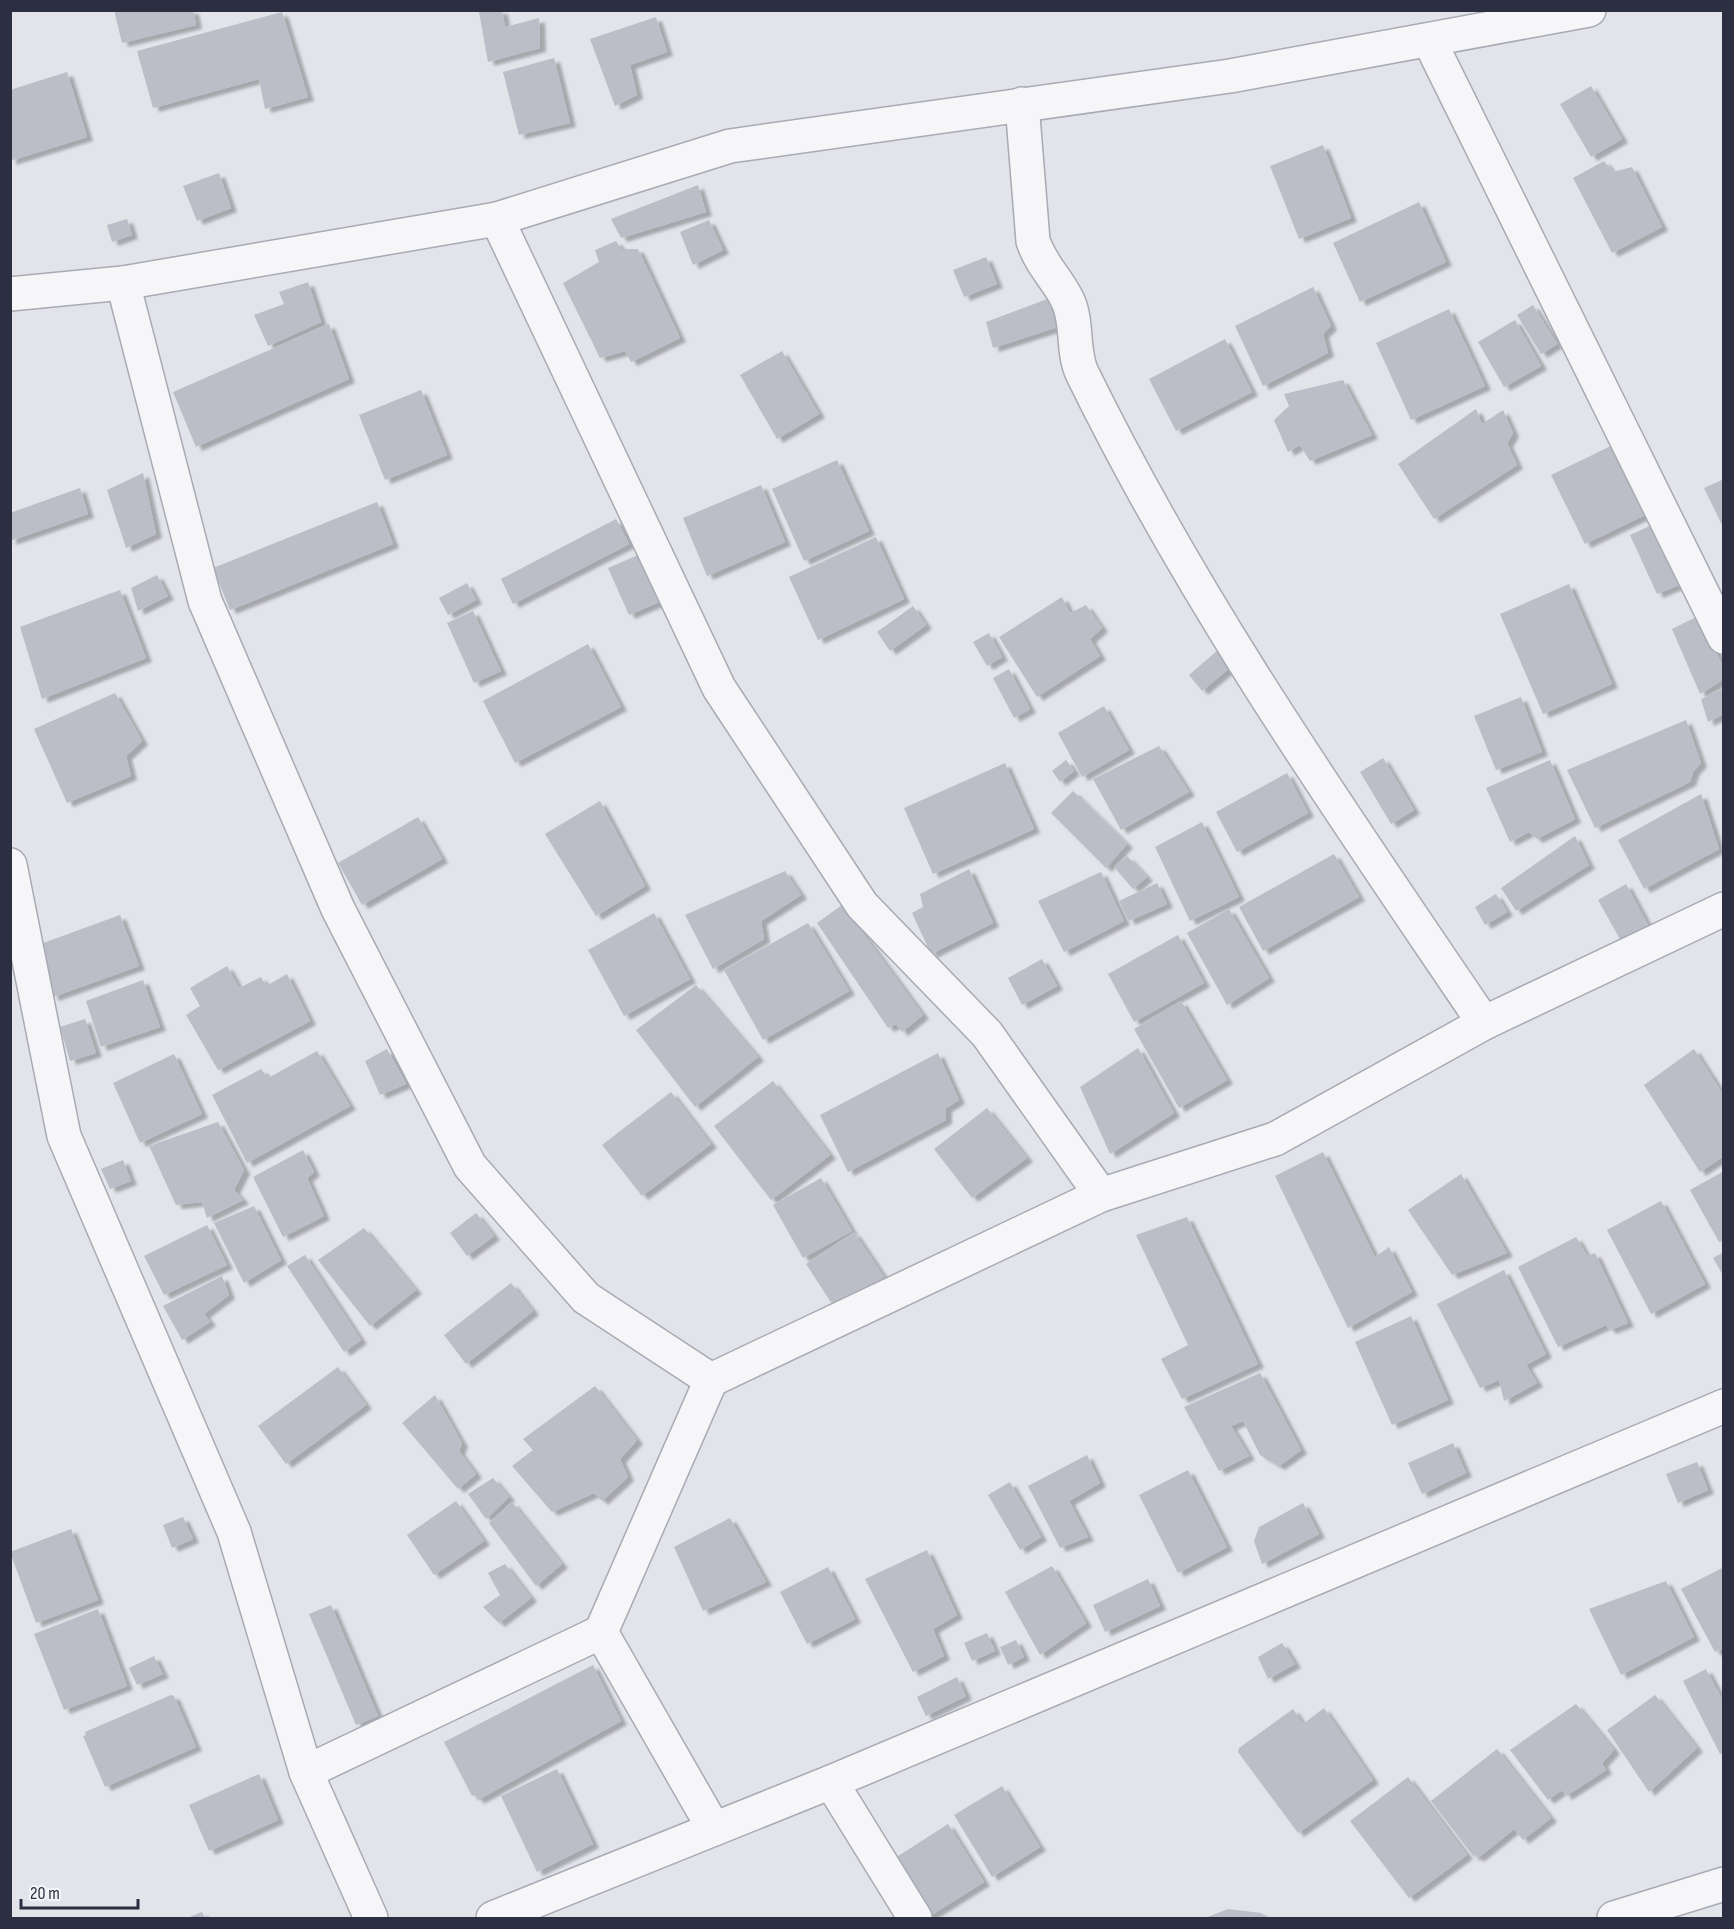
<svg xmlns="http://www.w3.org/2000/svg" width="1734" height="1929" font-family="'Sofia Sans Condensed',sans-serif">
	<defs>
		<filter id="shadow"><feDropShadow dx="6" dy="4" stdDeviation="1.5" flood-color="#0004"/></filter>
	</defs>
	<rect width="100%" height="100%" fill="#e3e4ea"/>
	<!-- building -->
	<g fill="#bbbdc7" filter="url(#shadow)">
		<polygon points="114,10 193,10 196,25 122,43"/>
		<polygon points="502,10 505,27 539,18 540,48 488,62 479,12"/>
		<polygon points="282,12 308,97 265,109 259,79 153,108 137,51"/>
		<polygon points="656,17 667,52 630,65 637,95 615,106 590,39"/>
		<polygon points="554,58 570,123 519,135 503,72"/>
		<polygon points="67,72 87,137 10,161 10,90"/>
		<polygon points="1591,86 1622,139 1591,157 1560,104"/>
		<polygon points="1323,145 1351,218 1299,239 1270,166"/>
		<polygon points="1604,161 1613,172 1632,167 1662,227 1612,253 1573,178"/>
		<polygon points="219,173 231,208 197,221 183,186"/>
		<polygon points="698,185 706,212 621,238 611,219"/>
		<polygon points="1419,202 1446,262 1360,302 1333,243"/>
		<polygon points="127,219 132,235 112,242 107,225"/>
		<polygon points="709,220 723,250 693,265 680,232"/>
		<polygon points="616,241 621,249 638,249 680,338 631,362 625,351 600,358 563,283 599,262 595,250"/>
		<polygon points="986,257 997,284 964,297 953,270"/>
		<polygon points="308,282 321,322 268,346 254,315 284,304 279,292"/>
		<polygon points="1313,287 1331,326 1323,334 1328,353 1263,386 1235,326"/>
		<polygon points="1050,298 1058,327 993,348 986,322"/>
		<polygon points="1533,305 1557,344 1541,354 1517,315"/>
		<polygon points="1449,309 1485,386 1411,420 1376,343"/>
		<polygon points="1515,320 1541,366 1504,387 1478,342"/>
		<polygon points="329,324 349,379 196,447 173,392"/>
		<polygon points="1225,339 1252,392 1176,431 1149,379"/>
		<polygon points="782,351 819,414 777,439 740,375"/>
		<polygon points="1343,380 1372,435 1310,461 1300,445 1288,452 1274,420 1289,406 1284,394"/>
		<polygon points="421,390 447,455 385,480 359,415"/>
		<polygon points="1476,409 1482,424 1503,410 1513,433 1507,443 1517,465 1434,519 1398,464"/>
		<polygon points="1615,444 1649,513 1585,544 1551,475"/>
		<polygon points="837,460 869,531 804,561 772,489"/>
		<polygon points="143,473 156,534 126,548 107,490"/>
		<polygon points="1724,479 1724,529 1704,488"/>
		<polygon points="761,485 785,542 707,576 683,518"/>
		<polygon points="80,488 88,514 10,541 10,513"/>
		<polygon points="377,502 393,544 230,610 213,568"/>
		<polygon points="616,519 629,544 513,604 501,579"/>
		<polygon points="1654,524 1681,584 1657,594 1630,535"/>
		<polygon points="876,537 904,599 818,640 789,577"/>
		<polygon points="638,555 659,602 629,615 608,568"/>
		<polygon points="157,575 168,596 138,611 131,588"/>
		<polygon points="467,583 476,600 448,615 439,598"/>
		<polygon points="1569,584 1612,684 1543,714 1500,614"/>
		<polygon points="120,590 146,658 42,699 20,627"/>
		<polygon points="1062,597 1070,613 1086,605 1102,628 1090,639 1100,656 1037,697 999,637"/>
		<polygon points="913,606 926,625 890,651 877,632"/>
		<polygon points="473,611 501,671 474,683 447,623"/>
		<polygon points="1698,616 1724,668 1724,679 1700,694 1672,629"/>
		<polygon points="989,633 1002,657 987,666 973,642"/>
		<polygon points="588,644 621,707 515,763 483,701"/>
		<polygon points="1218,650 1232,666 1202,691 1189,675"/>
		<polygon points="1009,669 1030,709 1014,718 993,678"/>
		<polygon points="1722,689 1724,714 1708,722 1701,699"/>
		<polygon points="115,693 142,741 126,756 131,776 67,803 34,729"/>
		<polygon points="1521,697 1542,752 1496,770 1474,716"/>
		<polygon points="1104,706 1129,750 1082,777 1058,733"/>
		<polygon points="1686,720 1701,763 1693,772 1690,782 1595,828 1567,770"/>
		<polygon points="1159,746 1189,792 1121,830 1093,779"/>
		<polygon points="1383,758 1414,810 1391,824 1360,772"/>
		<polygon points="1066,760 1074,771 1060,782 1052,771"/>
		<polygon points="1550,760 1575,819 1537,839 1529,832 1510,842 1486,788"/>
		<polygon points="1005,763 1034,829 933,874 904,808"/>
		<polygon points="1287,773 1308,813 1237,852 1216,812"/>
		<polygon points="1073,791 1127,844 1106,868 1051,813"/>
		<polygon points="1701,794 1719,849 1644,889 1618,840"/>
		<polygon points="600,801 645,886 596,916 545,834"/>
		<polygon points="418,817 442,859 362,905 338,863"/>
		<polygon points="1202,822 1239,897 1190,921 1155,847"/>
		<polygon points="1575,836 1589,865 1516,911 1501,888"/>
		<polygon points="1334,854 1359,897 1263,951 1239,907"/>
		<polygon points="1127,856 1147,877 1133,889 1114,867"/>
		<polygon points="969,869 993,923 931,954 912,913 923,907 920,894"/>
		<polygon points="785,871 801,895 761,921 764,939 713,969 685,915"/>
		<polygon points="1101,872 1124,921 1064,952 1038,901"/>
		<polygon points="1157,883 1167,904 1129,921 1119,901"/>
		<polygon points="1626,884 1648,925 1621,941 1598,900"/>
		<polygon points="1496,894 1507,912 1485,925 1475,907"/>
		<polygon points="842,905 923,1015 902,1032 896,1024 888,1028 817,923"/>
		<polygon points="1229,909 1269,978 1227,1005 1187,933"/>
		<polygon points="654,913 690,979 624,1016 588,950"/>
		<polygon points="120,915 139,966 53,997 35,946"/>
		<polygon points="808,923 849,991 763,1040 724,970"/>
		<polygon points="1178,935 1204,983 1134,1022 1108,974"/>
		<polygon points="1042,959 1057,986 1022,1005 1008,978"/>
		<polygon points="227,966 239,988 261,977 266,986 287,974 310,1021 218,1070 186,1015 200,1006 190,988"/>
		<polygon points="143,980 160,1027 101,1047 86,1001"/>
		<polygon points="696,985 758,1057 695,1107 636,1030"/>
		<polygon points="1181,1001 1227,1080 1179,1108 1134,1029"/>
		<polygon points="85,1019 96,1053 70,1061 60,1027"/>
		<polygon points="1138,1048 1174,1113 1110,1154 1080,1087"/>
		<polygon points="387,1049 406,1084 380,1095 365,1061"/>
		<polygon points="1694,1049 1724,1096 1724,1156 1700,1172 1644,1085"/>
		<polygon points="317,1051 350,1106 247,1163 212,1095 261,1069 268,1078"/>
		<polygon points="938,1053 959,1100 946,1108 946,1120 848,1172 820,1115"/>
		<polygon points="174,1054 202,1114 140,1143 113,1083"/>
		<polygon points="773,1081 830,1155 771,1200 714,1126"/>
		<polygon points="671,1092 711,1144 642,1196 602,1145"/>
		<polygon points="987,1108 1027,1158 972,1198 934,1149"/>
		<polygon points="218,1122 244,1170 234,1190 243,1200 207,1218 202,1202 176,1205 149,1146"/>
		<polygon points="303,1150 314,1172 307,1178 324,1216 283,1237 253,1177"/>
		<polygon points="1323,1152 1375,1257 1389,1247 1412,1292 1348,1328 1275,1176"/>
		<polygon points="123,1160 131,1181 110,1189 101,1169"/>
		<polygon points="1724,1171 1724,1240 1719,1242 1690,1190"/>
		<polygon points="1461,1174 1507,1253 1452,1275 1408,1210"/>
		<polygon points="821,1178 852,1231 803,1258 773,1205"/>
		<polygon points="1661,1201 1705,1284 1651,1314 1607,1230"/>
		<polygon points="254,1206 281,1260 244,1283 214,1223"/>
		<polygon points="476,1213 494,1236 467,1256 450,1233"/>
		<polygon points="1187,1217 1258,1364 1182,1399 1161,1359 1188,1345 1136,1235"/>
		<polygon points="207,1225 227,1265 164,1295 144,1256"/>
		<polygon points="364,1228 416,1290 370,1326 318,1260"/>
		<polygon points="854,1232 884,1277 836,1310 806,1264"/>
		<polygon points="1576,1237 1587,1256 1595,1253 1628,1323 1610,1330 1606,1325 1558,1347 1518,1267"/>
		<polygon points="1724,1252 1724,1277 1713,1258"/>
		<polygon points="305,1255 361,1340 344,1352 287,1266"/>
		<polygon points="1504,1270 1546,1354 1526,1365 1537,1383 1504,1401 1499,1380 1480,1388 1437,1304"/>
		<polygon points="222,1276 229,1295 204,1314 210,1322 182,1340 163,1306"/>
		<polygon points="511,1283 533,1311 466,1364 444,1335"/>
		<polygon points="1411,1316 1448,1400 1392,1425 1355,1342"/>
		<polygon points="338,1367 366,1405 286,1464 258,1426"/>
		<polygon points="1260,1373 1301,1450 1279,1466 1260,1455 1243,1421 1231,1426 1249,1456 1219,1471 1184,1407"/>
		<polygon points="595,1386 637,1440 620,1459 628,1477 602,1501 594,1493 552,1512 512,1466 533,1450 523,1439"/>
		<polygon points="435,1395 462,1443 459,1451 476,1474 458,1489 402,1423"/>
		<polygon points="1453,1443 1466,1473 1422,1494 1408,1463"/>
		<polygon points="1087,1455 1100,1483 1069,1501 1088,1537 1060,1548 1028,1486"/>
		<polygon points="1697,1462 1708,1490 1678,1503 1666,1474"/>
		<polygon points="1188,1470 1227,1547 1178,1573 1139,1495"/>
		<polygon points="493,1478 509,1497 486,1519 468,1494"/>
		<polygon points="1010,1482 1041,1537 1020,1550 988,1495"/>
		<polygon points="456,1501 484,1541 434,1575 407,1535"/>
		<polygon points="512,1502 562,1564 536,1586 489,1523"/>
		<polygon points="1303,1503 1319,1534 1262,1564 1254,1541 1259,1527"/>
		<polygon points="183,1517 193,1539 172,1548 163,1525"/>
		<polygon points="730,1518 766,1582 703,1611 674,1547"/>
		<polygon points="71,1529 98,1600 36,1623 10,1552"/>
		<polygon points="927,1550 957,1615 933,1629 944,1656 913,1672 865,1579"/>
		<polygon points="505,1564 531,1598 499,1623 483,1607 500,1595 488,1573"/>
		<polygon points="1052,1566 1086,1623 1040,1655 1005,1592"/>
		<polygon points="828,1567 855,1619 807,1644 780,1592"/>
		<polygon points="1724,1567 1724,1648 1715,1652 1681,1589"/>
		<polygon points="1148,1579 1160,1606 1105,1632 1093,1605"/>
		<polygon points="1666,1581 1694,1637 1621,1675 1589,1609"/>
		<polygon points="331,1605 378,1716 356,1725 309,1614"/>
		<polygon points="98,1609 127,1686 64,1710 34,1634"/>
		<polygon points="987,1633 995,1651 972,1661 964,1643"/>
		<polygon points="1016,1640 1024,1657 1008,1665 1000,1647"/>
		<polygon points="1282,1643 1295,1664 1268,1679 1258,1657"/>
		<polygon points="154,1656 163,1674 137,1685 129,1668"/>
		<polygon points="593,1665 621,1721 478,1800 475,1795 472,1796 444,1742"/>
		<polygon points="1706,1669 1724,1703 1724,1752 1720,1754 1683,1681"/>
		<polygon points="957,1677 966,1696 926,1716 917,1697"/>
		<polygon points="171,1695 174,1696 196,1747 105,1787 83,1736 86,1735 85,1732"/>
		<polygon points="1655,1695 1697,1748 1649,1792 1607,1730"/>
		<polygon points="1576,1704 1614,1750 1602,1763 1606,1770 1566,1796 1562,1790 1548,1800 1510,1750"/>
		<polygon points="1324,1708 1373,1780 1298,1833 1238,1752 1239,1748 1293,1709 1303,1724"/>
		<polygon points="1497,1749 1551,1818 1523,1840 1514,1829 1478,1858 1476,1855 1474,1857 1431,1801"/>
		<polygon points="557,1769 593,1844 537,1872 501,1796"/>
		<polygon points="259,1774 278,1820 209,1851 189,1805"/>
		<polygon points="1408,1777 1467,1855 1409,1898 1350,1821"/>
		<polygon points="1002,1786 1040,1847 992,1877 954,1815"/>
		<polygon points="948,1824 984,1882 928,1917 892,1860"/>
		<polygon points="1228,1909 1261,1913 1269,1918 1205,1918"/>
		<polygon points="202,1912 205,1918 187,1918"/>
	</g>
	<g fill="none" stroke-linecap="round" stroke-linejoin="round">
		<!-- minor casing -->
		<g stroke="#a8aab4" stroke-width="36">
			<g id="minor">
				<polyline points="1429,40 1724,637"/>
				<path d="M1022,104L1033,241C1042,267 1056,277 1067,299C1079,322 1071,352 1083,375C1195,604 1342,813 1484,1023"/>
				<polyline points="497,219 719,688 862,905 987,1034 1101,1195"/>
				<polyline points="123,283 205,601 338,909 470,1166 586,1298 711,1380"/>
				<polyline points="10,294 123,283 497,219 730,146 1230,76 1589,10"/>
				<polyline points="10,865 64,1136 234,1532 306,1772 371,1918"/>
				<polyline points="306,1772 601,1632"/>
				<polyline points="831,1782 915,1918"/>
				<polyline points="714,1829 601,1632 711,1380 1101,1195 1275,1139 1484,1023 1724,909"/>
				<polyline points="493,1918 831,1782 1724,1406"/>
				<polyline points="1614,1918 1724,1884"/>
			</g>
		</g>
		<!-- minor -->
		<use href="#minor" stroke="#f6f6f9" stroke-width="33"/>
	</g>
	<!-- border -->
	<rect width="1734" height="1929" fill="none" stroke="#2c2f41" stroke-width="24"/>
	<!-- scale -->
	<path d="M21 1899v9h117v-9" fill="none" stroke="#2c2f41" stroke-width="3"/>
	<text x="30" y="1899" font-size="18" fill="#2c2f41" stroke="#f3f4f8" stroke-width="4.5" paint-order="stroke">20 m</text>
</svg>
